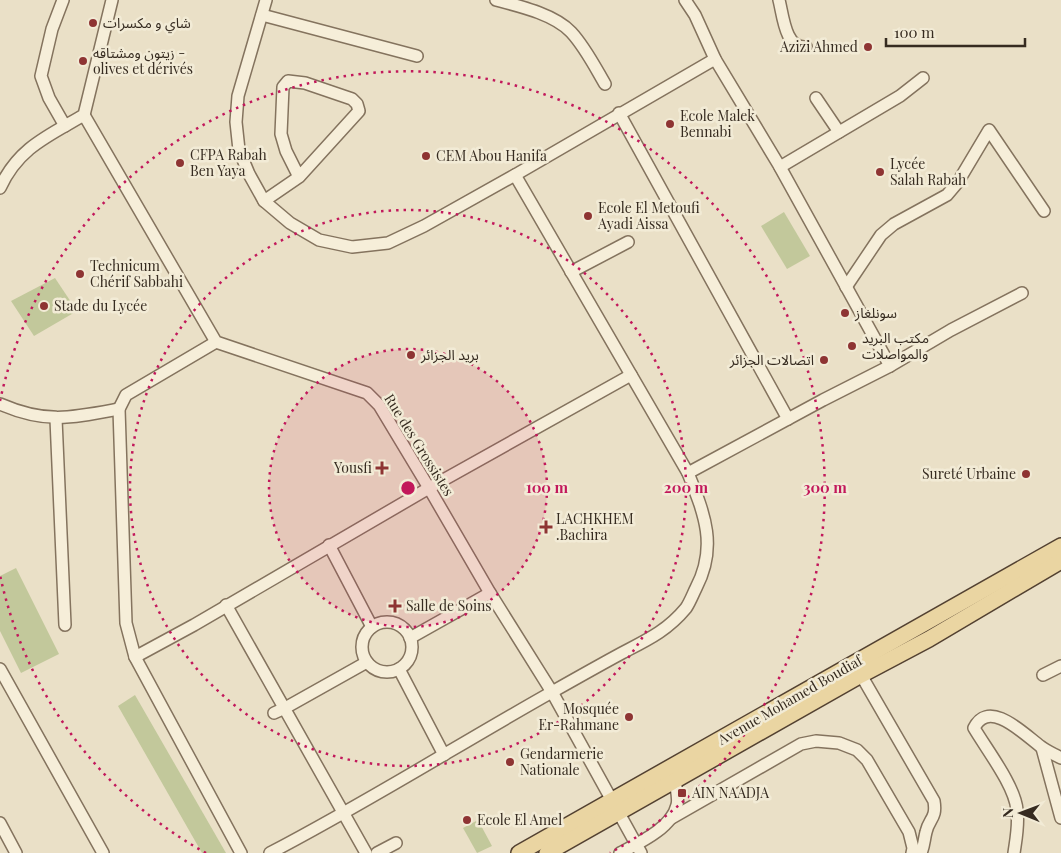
<svg xmlns="http://www.w3.org/2000/svg" width="1061" height="853" font-family="'Playfair Display','Noto Sans Arabic',serif">
	<rect width="100%" height="100%" fill="#eae0c7"/>
	<!-- green -->
	<g fill="#c2c89b">
		<polygon points="784,212 810,256 787,269 761,226"/>
		<polygon points="55,278 77,311 34,336 11,301"/>
		<polygon points="16,568 59,654 21,673 0,631 0,576"/>
		<polygon points="135,695 226,853 202,853 118,706"/>
		<polygon points="478,820 492,846 477,853 463,828"/>
	</g>
	<g fill="none" stroke-linecap="round" stroke-linejoin="round">
		<!-- minor casing -->
		<g stroke="#84735e" stroke-width="14">
			<g id="minor">
				<polyline points="63,0 52,29 41,76 49,98 65,126"/>
				<polyline points="266,0 238,96 236,122 239,150 249,174 264,201 290,223 319,240 352,247 388,243 424,226 515,175 715,59"/>
				<path d="M496,0C519,6 554,14 571,32C585,47 595,67 605,84"/>
				<polyline points="685,0 695,15 715,59 780,167 890,366"/>
				<path d="M779,0C783,15 785,49 806,47"/>
				<polyline points="262,15 417,56"/>
				<polyline points="816,98 839,132"/>
				<polyline points="619,113 788,419"/>
				<polyline points="84,115 216,342 367,393 379,405 429,488 490,593 552,692 641,853"/>
				<polyline points="780,167 900,96 923,78"/>
				<path d="M0,188C18,148 48,136 84,115L112,0"/>
				<polyline points="264,201 299,177 359,111 357,104 352,99 305,83 288,81 283,87 281,134 286,151 299,177"/>
				<polyline points="571,272 628,242"/>
				<polyline points="846,287 881,235 894,224 947,195 958,182 989,130 1044,211"/>
				<polyline points="216,342 126,395 119,409 126,623 135,657 241,853"/>
				<path d="M0,404C46,424 71,418 119,409"/>
				<polyline points="56,419 65,625"/>
				<polyline points="688,473 823,400 890,366 951,330 1022,293"/>
				<polyline points="329,545 372,627"/>
				<polyline points="226,605 366,853"/>
				<circle cx="387" cy="647" r="25"/>
				<polyline points="410,638 490,593"/>
				<polyline points="135,657 194,625 429,488 631,375"/>
				<polyline points="0,669 103,853"/>
				<polyline points="399,669 444,755"/>
				<path d="M861,675L934,801C937,819 929,818 926,832C924,840 924,846 921,853"/>
				<polyline points="1043,675 1061,666"/>
				<polyline points="274,713 285,708 367,662"/>
				<polyline points="1042,748 1061,818"/>
				<polyline points="670,819 801,744 816,741 839,743 857,750 867,760 909,832 913,848 912,853"/>
				<polyline points="0,823 16,853"/>
				<path d="M270,853C366,803 458,745 552,692C575,679 598,666 622,653C647,640 667,631 686,608C690,602 693,594 696,588C718,546 704,513 688,473L515,175"/>
				<polyline points="377,853 396,843"/>
				<path d="M620,853C639,843 672,828 677,805C679,798 676,789 675,781"/>
				<path d="M1014,853C1016,839 1019,825 1017,810C1015,786 987,750 974,728C989,698 1024,734 1040,746C1046,751 1054,754 1061,758"/>
			</g>
		</g>
		<!-- major casing -->
		<g stroke="#534131" stroke-width="18">
			<g id="major">
				<polyline points="519,853 1061,546"/>
				<polyline points="547,853 861,675 929,639 1061,561"/>
			</g>
		</g>
		<!-- minor -->
		<use href="#minor" stroke="#f6eed9" stroke-width="11"/>
		<!-- major -->
		<use href="#major" stroke="#ead5a2" stroke-width="15"/>
	</g>
	<!-- distance rings -->
	<circle cx="408" cy="488" r="139" fill="#c2185b" fill-opacity=".12"/>
	<g fill="none" stroke="#c2185b" stroke-width="2.5" stroke-dasharray="2.5 5">
		<circle cx="408" cy="488" r="139"/>
		<circle cx="408" cy="488" r="278"/>
		<path d="M206 853A417 417 0 0 1 0 575M0 401A417 417 0 1 1 610 853"/>
	</g>
	<!-- markers -->
	<g fill="#8e3433" stroke="#f2ebd6" stroke-width="2">
		<circle cx="93" cy="23" r="5"/>
		<circle cx="868" cy="47" r="5"/>
		<circle cx="83" cy="61" r="5"/>
		<circle cx="670" cy="124" r="5"/>
		<circle cx="426" cy="156" r="5"/>
		<circle cx="180" cy="163" r="5"/>
		<circle cx="880" cy="172" r="5"/>
		<circle cx="588" cy="216" r="5"/>
		<circle cx="80" cy="274" r="5"/>
		<circle cx="44" cy="306" r="5"/>
		<circle cx="845" cy="313" r="5"/>
		<circle cx="852" cy="346" r="5"/>
		<circle cx="411" cy="355" r="5"/>
		<circle cx="824" cy="360" r="5"/>
		<path d="M379.5 460.5h5v5h5v5h-5v5h-5v-5h-5v-5h5z"/>
		<circle cx="1026" cy="474" r="5"/>
		<path d="M543.5 519.5h5v5h5v5h-5v5h-5v-5h-5v-5h5z"/>
		<path d="M392.5 598.5h5v5h5v5h-5v5h-5v-5h-5v-5h5z"/>
		<circle cx="629" cy="717" r="5"/>
		<circle cx="510" cy="762" r="5"/>
		<rect x="677" y="788" width="10" height="10" rx="2.5"/>
		<circle cx="467" cy="820" r="5"/>
	</g>
	<g text-anchor="middle" stroke-width="5" stroke-linejoin="round" paint-order="stroke">
		<!-- poi labels -->
		<g font-size="14" fill="#362b20" stroke="#f2ebd6" text-anchor="start">
			<text x="103" y="28">شاي و مكسرات</text>
			<text x="858" y="52" text-anchor="end">Azizi Ahmed</text>
			<text x="93" y="58">زيتون ومشتاقه -<tspan x="93" dy="16">olives et dérivés</tspan></text>
			<text x="680" y="121">Ecole Malek<tspan x="680" dy="16">Bennabi</tspan></text>
			<text x="190" y="160">CFPA Rabah<tspan x="190" dy="16">Ben Yaya</tspan></text>
			<text x="436" y="161">CEM Abou Hanifa</text>
			<text x="890" y="169">Lycée<tspan x="890" dy="16">Salah Rabah</tspan></text>
			<text x="598" y="213">Ecole El Metoufi<tspan x="598" dy="16">Ayadi Aissa</tspan></text>
			<text x="90" y="271">Technicum<tspan x="90" dy="16">Chérif Sabbahi</tspan></text>
			<text x="54" y="311">Stade du Lycée</text>
			<text x="855" y="318">سونلغاز</text>
			<text x="862" y="343">مكتب البريد<tspan x="862" dy="16">والمواصلات</tspan></text>
			<text x="421" y="360">بريد الجزائر</text>
			<text x="814" y="365" text-anchor="end">اتصالات الجزائر</text>
			<text x="372" y="473" text-anchor="end">Yousfi</text>
			<text x="1016" y="479" text-anchor="end">Sureté Urbaine</text>
			<text x="556" y="524">LACHKHEM<tspan x="556" dy="16">.Bachira</tspan></text>
			<text x="406" y="611">Salle de Soins</text>
			<text x="619" y="714" text-anchor="end">Mosquée<tspan x="619" dy="16">Er-Rahmane</tspan></text>
			<text x="520" y="759">Gendarmerie<tspan x="520" dy="16">Nationale</tspan></text>
			<text x="692" y="798">AIN NAADJA</text>
			<text x="477" y="825">Ecole El Amel</text>
		</g>
		<!-- street labels -->
		<g font-size="14" fill="#362b20" stroke="#f2ebd6">
			<text transform="translate(419 445) rotate(58)" y="5">Rue des Grossistes</text>
			<text transform="translate(790 700) rotate(-30)" y="5">Avenue Mohamed Boudiaf</text>
		</g>
	</g>
	<circle cx="408" cy="488" r="8" fill="#c2185b" stroke="#f2ebd6" stroke-width="2.5"/>
	<g font-size="15" text-anchor="middle" font-weight="bold" fill="#c2185b" stroke="#f2ebd6" stroke-width="5" stroke-linejoin="round" paint-order="stroke">
		<text x="547" y="493">100 m</text>
		<text x="686" y="493">200 m</text>
		<text x="825" y="493">300 m</text>
	</g>
	<!-- north arrow -->
	<g transform="translate(1021 813) rotate(271)" stroke="#f2ebd6" stroke-width="4" paint-order="stroke">
	<path d="M0-4L9 19L0 12L-9 19Z" fill="#362b20"/>
	<text y="-8" font-size="14" font-weight="bold" text-anchor="middle" fill="#362b20">N</text>
	</g>
	<!-- scale -->
	<path d="M886 38v8h139v-8" fill="none" stroke="#362b20" stroke-width="2.5"/>
	<text x="894" y="38" font-size="15" fill="#362b20" stroke="#f2ebd6" stroke-width="4" paint-order="stroke">100 m</text>
</svg>
